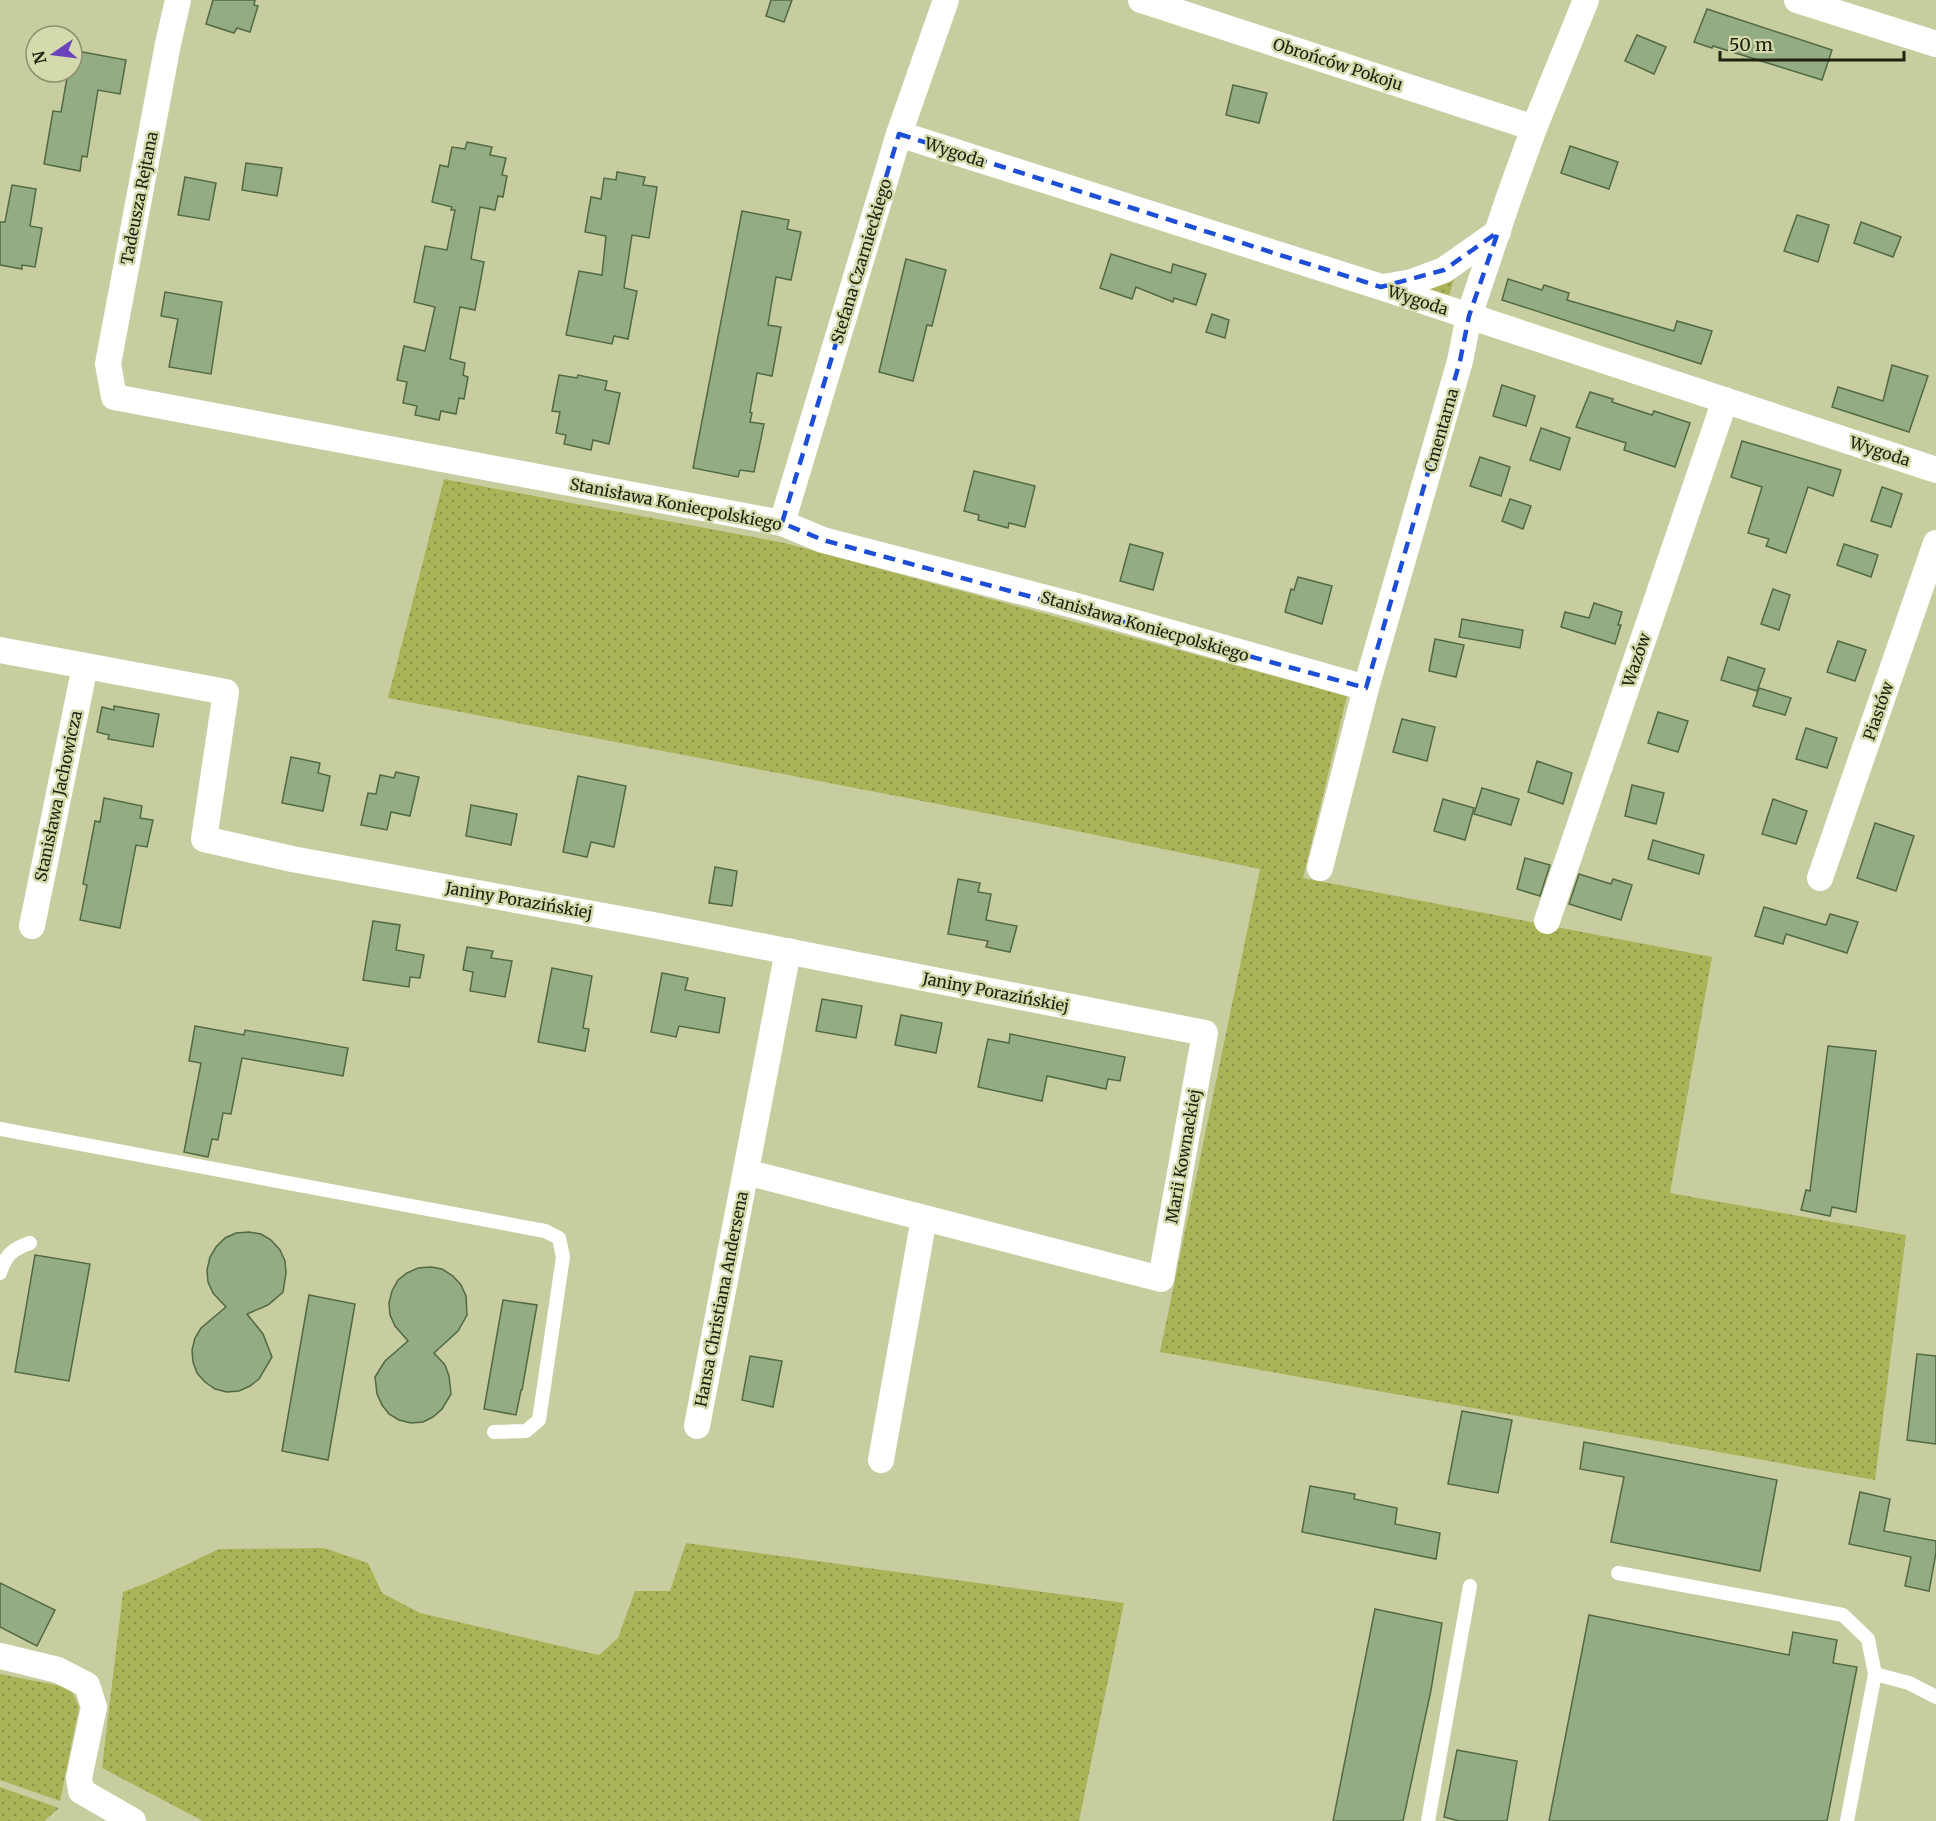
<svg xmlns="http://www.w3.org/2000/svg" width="1936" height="1821" font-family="Merriweather,serif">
	<defs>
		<pattern id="green-dots" width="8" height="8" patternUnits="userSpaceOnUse" patternTransform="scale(1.5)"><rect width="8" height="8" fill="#abb359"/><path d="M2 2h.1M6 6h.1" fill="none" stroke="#8b9148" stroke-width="1.8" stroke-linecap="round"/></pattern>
	</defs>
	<rect width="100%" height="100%" fill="#c7cd9f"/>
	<!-- green -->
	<g fill="url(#green-dots)">
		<polygon points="1457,270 1449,296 1417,286"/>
		<polygon points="444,479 785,543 1347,696 1303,878 1712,957 1670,1193 1906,1235 1875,1480 1160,1352 1260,869 1047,825 388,698"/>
		<polygon points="686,1543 1124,1603 1079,1821 203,1821 102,1768 123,1592 152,1581 219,1549 324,1548 368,1563 382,1593 420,1613 599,1655 618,1638 635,1591 670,1591"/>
		<polygon points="0,1674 61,1686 72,1692 79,1707 60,1801 0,1780"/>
		<polygon points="0,1787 59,1808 44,1821 0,1821"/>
	</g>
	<!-- building -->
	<g fill="#94ac84" stroke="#526944" stroke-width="1.5">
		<polygon points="213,0 255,0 254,5 258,6 250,32 237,28 234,33 206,24"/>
		<polygon points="771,0 792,0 784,22 766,16"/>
		<polygon points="1707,9 1832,50 1822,80 1713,46 1712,48 1694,42"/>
		<polygon points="1637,35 1666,47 1654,74 1625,61"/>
		<polygon points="72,50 126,60 120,94 98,90 87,157 82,156 80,171 44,164 53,111 61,112 68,72 72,72"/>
		<polygon points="1233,85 1267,93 1259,123 1226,115"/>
		<polygon points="467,142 492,147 490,155 506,158 502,175 507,176 503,197 498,196 495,210 480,207 471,259 484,262 475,310 460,307 450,359 465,363 463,375 468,377 464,399 459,398 456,414 441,411 439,420 415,415 417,406 403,403 407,382 397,380 404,346 425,351 435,307 414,302 425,246 447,250 455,210 451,210 452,207 432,202 440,165 448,167 452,147 465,149"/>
		<polygon points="1570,146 1618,162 1609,189 1561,173"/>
		<polygon points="246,163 282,168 277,196 242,190"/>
		<polygon points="617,172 645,177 643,185 657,187 649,238 632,235 624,288 637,291 628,339 614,336 612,344 566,335 579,271 602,275 606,236 585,232 591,197 601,199 604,178 616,180"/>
		<polygon points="185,177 216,183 209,220 178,215"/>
		<polygon points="12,185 36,189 30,226 42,228 35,267 22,265 22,269 0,265 0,222 5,222"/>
		<polygon points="742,211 789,220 787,229 801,232 791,280 776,277 768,325 781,327 772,376 757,373 750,412 752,413 750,422 764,424 754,472 740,470 738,477 693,468"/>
		<polygon points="1797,215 1829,225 1818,262 1784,251"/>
		<polygon points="1861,222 1901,237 1893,257 1854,243"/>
		<polygon points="1111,254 1171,273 1173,264 1206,274 1196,305 1174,298 1173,302 1136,287 1132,299 1100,288"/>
		<polygon points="906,259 946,270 932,326 927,325 913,381 879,372"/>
		<polygon points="1508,279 1542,290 1544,285 1569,293 1567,300 1674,331 1677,321 1712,331 1701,364 1502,300"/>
		<polygon points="165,292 222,302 211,374 169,367 178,319 161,316"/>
		<polygon points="1212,314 1229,320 1225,338 1206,332"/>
		<polygon points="1892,365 1928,376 1909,432 1832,407 1838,387 1883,401"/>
		<polygon points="559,375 577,378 578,375 607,381 605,390 620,393 609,444 593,440 591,450 564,444 566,435 556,433 560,412 552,411"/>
		<polygon points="1502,385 1535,396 1526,426 1493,416"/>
		<polygon points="1590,392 1613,399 1612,402 1652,415 1654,411 1690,423 1675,467 1624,450 1626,443 1576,427"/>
		<polygon points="1541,428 1570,438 1560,470 1530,460"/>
		<polygon points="1742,441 1841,470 1833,496 1808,487 1786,553 1766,546 1769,539 1748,533 1762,487 1731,477"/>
		<polygon points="1480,457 1510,467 1501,496 1470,486"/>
		<polygon points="974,471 1035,486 1025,527 1009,523 1008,528 978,520 979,515 964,511"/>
		<polygon points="1882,487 1902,494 1891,527 1871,521"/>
		<polygon points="1510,499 1531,506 1523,529 1502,521"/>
		<polygon points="1130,544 1163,553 1153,590 1120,581"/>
		<polygon points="1844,544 1878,555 1871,577 1837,565"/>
		<polygon points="1298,577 1332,586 1322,624 1285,612 1291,589 1294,590"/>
		<polygon points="1773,589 1790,595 1779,630 1761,624"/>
		<polygon points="1594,603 1622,612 1618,625 1621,625 1615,644 1561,627 1565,612 1589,618"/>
		<polygon points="1462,619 1523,630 1520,648 1459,637"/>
		<polygon points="1435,639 1464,645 1456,677 1429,671"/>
		<polygon points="1838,641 1866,650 1855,681 1827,672"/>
		<polygon points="1728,657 1765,669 1757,691 1721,680"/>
		<polygon points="1759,688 1791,698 1785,715 1753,706"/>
		<polygon points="114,706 159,714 153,747 108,739 109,735 97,732 102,707 114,710"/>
		<polygon points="1658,712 1688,721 1678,752 1648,743"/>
		<polygon points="1402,719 1435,727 1427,761 1393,752"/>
		<polygon points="1806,728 1837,738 1827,768 1796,759"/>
		<polygon points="291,757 320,763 318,773 330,776 323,811 282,803"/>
		<polygon points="1537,761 1572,773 1563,804 1528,792"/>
		<polygon points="396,772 419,777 410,816 391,812 387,830 361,825 368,793 376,794 380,775 394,778"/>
		<polygon points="578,776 626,786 614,847 591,842 587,857 563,852"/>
		<polygon points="1632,785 1664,793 1656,824 1625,816"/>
		<polygon points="1482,788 1519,799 1511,825 1474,814"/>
		<polygon points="104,798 142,806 140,818 153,820 147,847 136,845 120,928 80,920 87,885 83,884 95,821 100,822"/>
		<polygon points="1443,799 1474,808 1465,840 1434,831"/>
		<polygon points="1773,799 1807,811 1796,844 1762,834"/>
		<polygon points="471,805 517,814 511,845 466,836"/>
		<polygon points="1875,823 1914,836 1896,891 1857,878"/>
		<polygon points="1653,840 1704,855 1699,874 1648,859"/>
		<polygon points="1525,858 1550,865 1540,896 1517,889"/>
		<polygon points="715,867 737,871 732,906 709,903"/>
		<polygon points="1579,874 1611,884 1613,879 1632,885 1621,920 1569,904"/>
		<polygon points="958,879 980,883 978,892 991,894 986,920 1017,926 1010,952 986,947 988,941 948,934"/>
		<polygon points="1764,907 1826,925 1830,914 1858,922 1847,953 1786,934 1783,944 1755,936"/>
		<polygon points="373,921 400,925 396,950 424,955 420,978 410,977 409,987 363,980"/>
		<polygon points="467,947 493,951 491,958 512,961 505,997 470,991 473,972 463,970"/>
		<polygon points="552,968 592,976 583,1028 589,1029 585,1051 538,1042"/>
		<polygon points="662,973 688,978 685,990 725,998 719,1033 679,1026 676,1037 651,1032"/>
		<polygon points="822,999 862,1006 856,1038 816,1031"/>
		<polygon points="901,1015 942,1023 936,1053 895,1045"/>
		<polygon points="195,1026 244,1035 245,1030 348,1048 343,1076 242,1058 231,1114 223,1113 218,1140 212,1139 208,1157 184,1152 201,1063 189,1061"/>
		<polygon points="1010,1034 1125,1057 1120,1081 1108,1079 1106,1089 1047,1076 1042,1101 978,1087 988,1039 1009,1043"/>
		<polygon points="1828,1046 1876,1051 1856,1212 1832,1207 1830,1216 1801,1210 1806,1190 1810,1191"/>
		<polygon points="249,1232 261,1234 271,1240 280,1250 285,1261 286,1273 283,1292 268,1305 247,1314 263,1334 272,1357 259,1379 250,1386 239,1391 227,1392 215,1389 205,1382 197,1373 193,1362 192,1350 195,1338 201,1328 226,1307 213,1293 208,1282 207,1270 210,1257 216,1247 225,1238 236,1233"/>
		<polygon points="35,1255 90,1264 69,1381 15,1372"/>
		<polygon points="431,1267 442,1269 453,1276 461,1285 466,1296 467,1315 458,1331 434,1353 445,1365 449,1376 451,1394 442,1409 433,1417 423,1422 411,1423 399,1420 389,1414 382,1405 377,1394 375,1377 385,1361 408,1341 395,1326 390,1315 389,1303 392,1291 398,1280 407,1273 418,1268"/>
		<polygon points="309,1295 355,1304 328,1460 282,1451"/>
		<polygon points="503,1300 537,1305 522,1390 521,1390 516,1415 484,1409"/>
		<polygon points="1917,1354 1936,1356 1936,1444 1907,1440"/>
		<polygon points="750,1356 782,1361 773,1407 742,1400"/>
		<polygon points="1462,1411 1512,1420 1498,1493 1448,1484"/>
		<polygon points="1584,1442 1777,1480 1760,1571 1611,1542 1624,1477 1580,1469"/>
		<polygon points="1310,1486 1355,1494 1354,1499 1397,1508 1395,1524 1440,1533 1436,1559 1302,1532"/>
		<polygon points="1860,1492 1890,1499 1884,1531 1936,1541 1936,1553 1929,1591 1905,1586 1911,1557 1849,1544"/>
		<polygon points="0,1583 55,1610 37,1646 0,1627"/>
		<polygon points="1375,1609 1442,1623 1431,1690 1403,1821 1333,1821"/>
		<polygon points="1589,1615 1789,1655 1793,1632 1837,1640 1833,1663 1857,1667 1827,1821 1549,1821"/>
		<polygon points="1457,1750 1517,1761 1507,1821 1459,1821 1444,1817"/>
	</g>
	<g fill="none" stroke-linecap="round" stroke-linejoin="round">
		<!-- lane -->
		<g stroke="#fff" stroke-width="14">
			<polyline points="0,1129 545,1231 559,1238 563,1257 539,1420 526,1431 494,1432"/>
			<path d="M0,1273C6,1255 12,1249 30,1243"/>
			<polyline points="1618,1573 1843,1615 1868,1639 1875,1674 1847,1821"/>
			<polyline points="1875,1674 1909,1683 1936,1697"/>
			<polyline points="1428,1821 1470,1586"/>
		</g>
		<!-- street -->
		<g stroke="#fff" stroke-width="26">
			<polyline points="178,0 168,44 108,364 114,397 782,523 823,540 1073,605 1366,688"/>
			<polyline points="1141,0 1534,128"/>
			<polyline points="1797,0 1936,44"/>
			<polyline points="899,134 1381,287 1936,470"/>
			<polyline points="1384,287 1412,282 1444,270 1498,232"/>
			<polyline points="782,523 899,134 946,0"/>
			<polyline points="0,650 226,692 204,839 292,859 653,925 1205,1033 1161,1279 746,1172"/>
			<polyline points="1320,868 1366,688 1460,361 1469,316 1508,200 1534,128 1586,0"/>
			<polyline points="1820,878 1936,543"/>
			<polyline points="1547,921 1725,400"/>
			<polyline points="32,926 85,666"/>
			<polyline points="697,1426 788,951"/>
			<polyline points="881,1460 924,1218"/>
			<polyline points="0,1656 58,1670 87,1685 94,1707 79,1778 81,1791 133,1821"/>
		</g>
	</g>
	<!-- marked area -->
	<path fill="none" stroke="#1d4ed8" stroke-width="4.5" stroke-dasharray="12 8" stroke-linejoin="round" d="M899,134L1381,287L1444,270L1498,232L1469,316L1460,361L1366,688L823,540L782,523Z"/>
	<g text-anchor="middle" stroke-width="5" stroke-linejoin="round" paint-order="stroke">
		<!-- street labels -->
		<g font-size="16" fill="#202210" stroke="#d4daab">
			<text transform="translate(1338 64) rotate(18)" y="6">Obrońców Pokoju</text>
			<text transform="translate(955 152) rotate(18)" y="6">Wygoda</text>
			<text transform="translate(139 198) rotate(-79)" y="6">Tadeusza Rejtana</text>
			<text transform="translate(861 261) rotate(-73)" y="6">Stefana Czarnieckiego</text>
			<text transform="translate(1418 300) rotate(18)" y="6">Wygoda</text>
			<text transform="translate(1441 430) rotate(-74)" y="6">Cmentarna</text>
			<text transform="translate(1880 451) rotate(18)" y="6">Wygoda</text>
			<text transform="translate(676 504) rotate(11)" y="6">Stanisława Koniecpolskiego</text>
			<text transform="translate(1145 626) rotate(16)" y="6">Stanisława Koniecpolskiego</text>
			<text transform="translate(1636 660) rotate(-71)" y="6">Wazów</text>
			<text transform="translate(1878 711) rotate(-71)" y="6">Piastów</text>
			<text transform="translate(58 796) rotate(-78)" y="6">Stanisława Jachowicza</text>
			<text transform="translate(519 900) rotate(10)" y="6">Janiny Porazińskiej</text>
			<text transform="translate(996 992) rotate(11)" y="6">Janiny Porazińskiej</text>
			<text transform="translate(1183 1156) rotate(-80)" y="6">Marii Kownackiej</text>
			<text transform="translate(721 1299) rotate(-79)" y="6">Hansa Christiana Andersena</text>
		</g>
	</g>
	<!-- north arrow -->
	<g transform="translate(54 54) rotate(256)"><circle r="28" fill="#d4daab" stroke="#8c906d" stroke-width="1.5"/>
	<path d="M0-4.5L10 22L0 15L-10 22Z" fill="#6b44bd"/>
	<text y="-9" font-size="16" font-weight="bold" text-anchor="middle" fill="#202210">N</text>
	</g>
	<!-- scale -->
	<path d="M1720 51v9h184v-9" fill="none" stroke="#202210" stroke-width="3"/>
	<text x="1729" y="51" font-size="18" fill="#202210" stroke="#d4daab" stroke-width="4.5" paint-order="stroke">50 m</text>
</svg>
